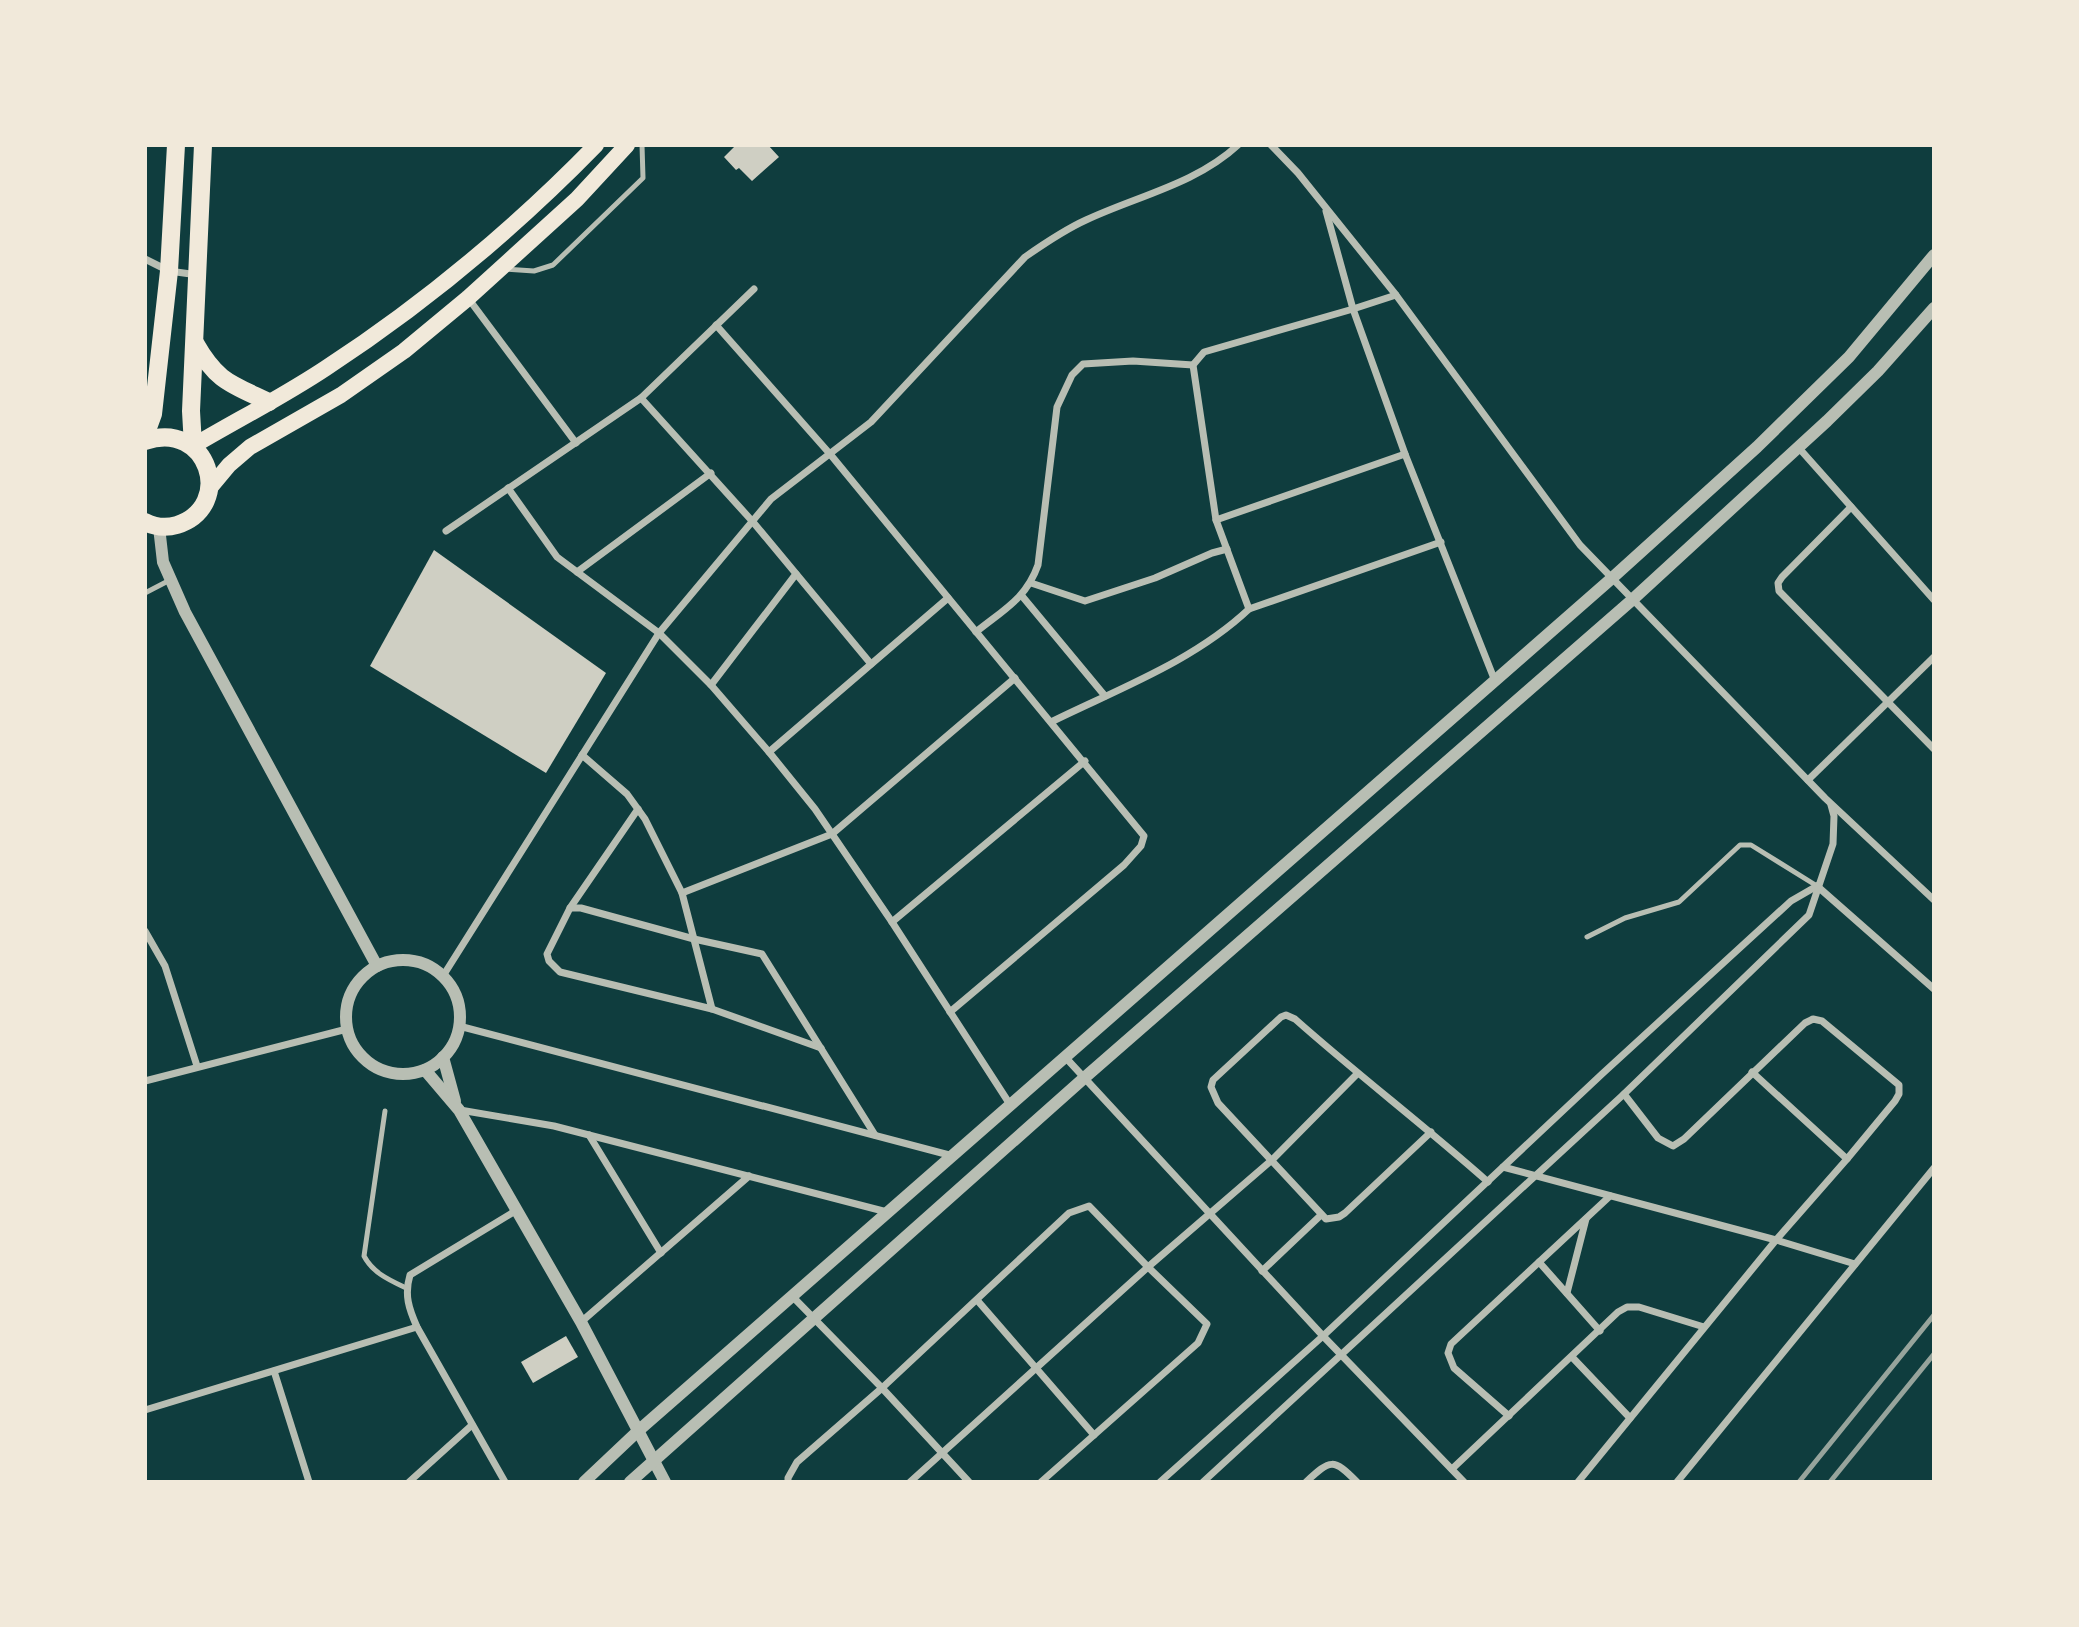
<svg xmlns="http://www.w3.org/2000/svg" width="2079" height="1627" font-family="'Varela Round',sans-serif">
	<rect width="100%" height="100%" fill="#0f3d3e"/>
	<!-- building -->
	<g fill="#cfcfc3">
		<polygon points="736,145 768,145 779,157 752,181 739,168 736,170 724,157"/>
		<polygon points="434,550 606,673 546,773 370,666"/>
		<polygon points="566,1336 578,1357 533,1383 521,1362"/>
	</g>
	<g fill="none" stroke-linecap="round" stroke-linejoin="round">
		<!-- service -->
		<g stroke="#b8beb3" stroke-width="5">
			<polyline points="505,269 534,271 553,265 643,178 642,145"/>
			<polyline points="145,593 170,580"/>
			<polyline points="1587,937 1625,918 1679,902 1740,845 1751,845 1817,886"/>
			<path d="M385,1111L364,1256C373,1273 389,1280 406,1288"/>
		</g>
		<!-- minor -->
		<g stroke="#b8beb3" stroke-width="7">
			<polyline points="1271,145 1298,173 1396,295 1580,545 1825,798 1934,900"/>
			<polyline points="1326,211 1353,309 1405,454 1495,681"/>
			<polyline points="145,259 169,271 198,275"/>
			<polyline points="468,298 576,443"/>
			<polyline points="716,325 830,454 1144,836 1141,846 1124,865 950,1012"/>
			<polyline points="641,398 753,522 871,664"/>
			<polyline points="1798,447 1934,600"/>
			<polyline points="508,488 557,557 659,633 711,685 769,752 815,809 892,922 1011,1106"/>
			<polyline points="1851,507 1782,577 1778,583 1779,591 1934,749"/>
			<polyline points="1216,520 1405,454"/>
			<polyline points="446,531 641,398 754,289"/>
			<polyline points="577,572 711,473"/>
			<polyline points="1031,583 1085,601 1155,578 1212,553 1227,549"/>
			<polyline points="1022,596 1105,696"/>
			<polyline points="1249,609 1441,542"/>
			<path d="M976,632C1003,610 1026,599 1038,565L1057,407L1072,375L1083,364L1133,361L1193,365"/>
			<polyline points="711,685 796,574"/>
			<path d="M1051,722C1118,689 1194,661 1249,609L1216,520L1193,365L1204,352L1353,309L1396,295"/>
			<polyline points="769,752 948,598"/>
			<polyline points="582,755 627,794 645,819 682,893 712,1009"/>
			<polyline points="1808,780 1934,657"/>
			<polyline points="638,809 570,908 547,954 549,961 560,972 712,1009 821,1048"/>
			<polyline points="1817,886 1934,989"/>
			<polyline points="682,893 832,834 1015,678"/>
			<polyline points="570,908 581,908 694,939 762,954 875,1135"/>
			<polyline points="892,922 1085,761"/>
			<polyline points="145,931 165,966 197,1066"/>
			<path d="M443,976L659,633L771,499L871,422L1025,257C1045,243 1064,230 1086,220C1137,196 1196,184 1238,145"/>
			<polyline points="459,1026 953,1156"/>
			<polyline points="1066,1058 1323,1336 1464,1482"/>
			<polyline points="1752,1072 1847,1159"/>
			<polyline points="145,1081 347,1029"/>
			<polyline points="460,1110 554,1126 887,1212"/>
			<path d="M1431,1132L1345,1213L1339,1217L1326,1219L1218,1103L1211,1087L1213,1080L1281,1017L1286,1015L1295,1019C1358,1075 1425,1126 1488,1182"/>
			<polyline points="589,1135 661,1253"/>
			<polyline points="1503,1167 1776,1240 1855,1264"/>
			<polyline points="1539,1262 1600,1331"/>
			<polyline points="1262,1271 1321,1215"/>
			<polyline points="1567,1293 1586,1219"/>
			<polyline points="792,1296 882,1388 969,1482"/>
			<polyline points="977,1300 1094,1435"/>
			<polyline points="581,1322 749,1176"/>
			<polyline points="1572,1357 1630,1418"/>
			<polyline points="274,1371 309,1482"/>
			<polyline points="145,1410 417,1327"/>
			<polyline points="1509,1416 1454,1368 1448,1353 1451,1344 1610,1196"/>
			<polyline points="1452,1469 1618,1312 1627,1307 1639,1307 1704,1327"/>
			<polyline points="409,1482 472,1425"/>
			<path d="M505,1482L417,1327C409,1309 404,1295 410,1275L517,1210"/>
			<polyline points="788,1482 788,1478 797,1462 882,1388 1069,1213 1089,1206 1148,1267 1207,1324 1198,1343 1041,1482"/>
			<polyline points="910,1482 1148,1267 1272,1160 1357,1074"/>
			<polyline points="1160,1482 1323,1336 1602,1074 1791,901 1817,886"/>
			<polyline points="1203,1482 1624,1094 1809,915 1833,844 1834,816 1831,805"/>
			<path d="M1306,1482C1331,1459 1333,1458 1357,1482"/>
			<polyline points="1578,1482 1776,1240 1847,1159 1895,1101 1899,1094 1899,1085 1822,1021 1813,1019 1805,1023 1684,1139 1673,1146 1658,1138 1624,1094"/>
			<polyline points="1677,1482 1934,1168"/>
		</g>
		<!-- tertiary -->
		<g stroke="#b8beb3" stroke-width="12">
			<polyline points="159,527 163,562 185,612 377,966"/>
			<circle cx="403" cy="1017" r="57"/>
			<polyline points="443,1057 455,1101"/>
			<polyline points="425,1070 459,1110 581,1322 665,1482"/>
			<polyline points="584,1482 638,1431 1611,579 1757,447 1849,357 1934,255"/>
			<polyline points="630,1482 1083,1079 1632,600 1827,421 1878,371 1934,308"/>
		</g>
		<!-- primary -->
		<g stroke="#f1e9da" stroke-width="16">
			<path d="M193,446C237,420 284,396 326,368C424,304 514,229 596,145"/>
			<polyline points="209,489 229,465 250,447 341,395 404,351 468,298 577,199 627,145"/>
		</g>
		<!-- trunk -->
		<g stroke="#f1e9da" stroke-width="18">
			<path d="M195,343C217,382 231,384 269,402"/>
			<polyline points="145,436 153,414 169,271 176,145"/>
			<path d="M145,441C208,419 236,506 177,525C167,528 155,527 145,522"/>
			<polyline points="193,446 191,411 203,145"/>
		</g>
		<!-- rail -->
		<g stroke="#97a49c" stroke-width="5">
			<polyline points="1799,1482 1934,1315"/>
			<polyline points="1830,1482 1934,1354"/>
		</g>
	</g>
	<!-- border -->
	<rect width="2079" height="1627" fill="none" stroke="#f1e9da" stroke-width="294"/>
</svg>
